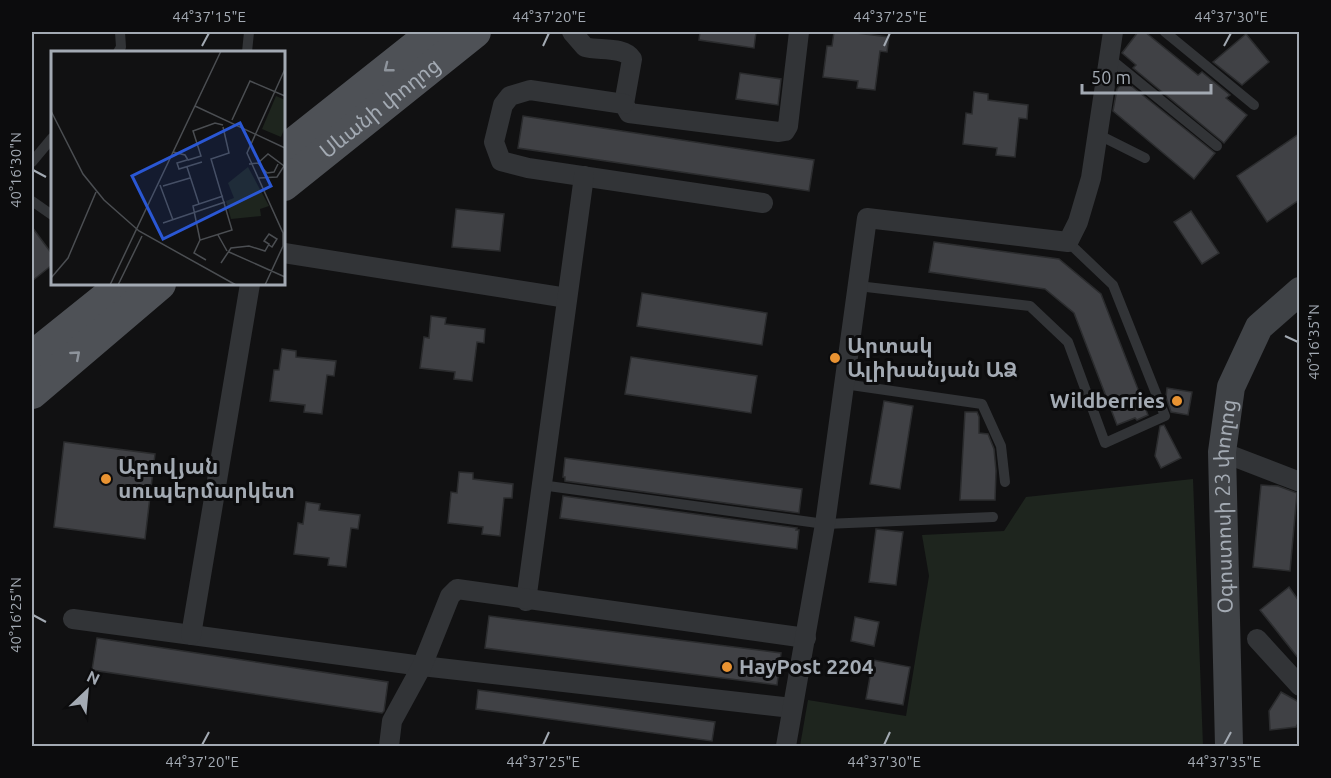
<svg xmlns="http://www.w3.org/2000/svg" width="1331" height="778" font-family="Ubuntu,'Noto Sans Armenian',sans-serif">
	<rect width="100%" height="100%" fill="#111112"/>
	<!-- green -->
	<polygon fill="#1e251e" points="1193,479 1203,746 800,746 808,700 906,716 929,576 922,535 1004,531 1026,497"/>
	<!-- building -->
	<g fill="#404145" stroke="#2b2c2e" stroke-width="1.5">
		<polygon points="700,32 756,32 754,48 699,40"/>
		<polygon points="834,32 848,32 889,37 887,52 880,51 875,90 857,88 858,81 823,77 827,46 832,46"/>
		<polygon points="1138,32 1145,32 1198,75 1202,72 1230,95 1226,98 1247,115 1224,143 1133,68 1136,65 1122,53"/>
		<polygon points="1246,34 1269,62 1242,85 1213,62"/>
		<polygon points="740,73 781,79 778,105 736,99"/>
		<polygon points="1124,80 1215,153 1194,179 1113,111 1117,89"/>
		<polygon points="974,92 988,94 988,100 1028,105 1027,119 1019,118 1015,157 996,155 997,148 963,144 966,113 972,114"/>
		<polygon points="523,116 814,160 809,191 518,148"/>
		<polygon points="1299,134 1299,200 1267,222 1237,176"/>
		<polygon points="456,209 504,214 500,251 452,247"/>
		<polygon points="1191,211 1219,253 1202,264 1174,222"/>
		<polygon points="32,227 52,254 52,265 32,281"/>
		<polygon points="934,242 1059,259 1101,294 1148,415 1137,420 1135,418 1117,425 1074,313 1045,289 929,272"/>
		<polygon points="642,293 767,313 762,345 637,326"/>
		<polygon points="431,316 446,318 445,324 485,329 484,343 477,342 472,381 454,379 455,372 420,368 424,337 429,338"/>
		<polygon points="282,349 296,351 296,357 336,361 334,376 327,375 322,414 304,412 305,405 270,401 274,370 279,370"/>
		<polygon points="631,357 757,376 751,413 625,394"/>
		<polygon points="1167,388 1192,392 1188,415 1171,412 1166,397"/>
		<polygon points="884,401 913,406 900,489 870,484"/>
		<polygon points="965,412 977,412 979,417 979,433 988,434 994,449 996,471 995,500 960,500"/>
		<polygon points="1164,425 1181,458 1161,468 1155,456 1160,426"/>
		<polygon points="64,442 155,454 145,539 54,527"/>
		<polygon points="565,458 802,489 799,513 565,481 565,477 563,477"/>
		<polygon points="459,472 473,473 473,479 513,484 512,498 504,498 500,536 482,534 483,527 448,523 451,492 457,493"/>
		<polygon points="1261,485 1278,486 1297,493 1290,571 1253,567"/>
		<polygon points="563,496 797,528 796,530 799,530 797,549 560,518"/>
		<polygon points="306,502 320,504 319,510 360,515 358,529 351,528 346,567 328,565 329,558 294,554 298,523 303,524"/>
		<polygon points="876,529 903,532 896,585 869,582"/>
		<polygon points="1289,587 1299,601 1299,659 1260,610"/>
		<polygon points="489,616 781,653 777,685 485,648"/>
		<polygon points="855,617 879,622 874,646 851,641"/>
		<polygon points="97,638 388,682 384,711 382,713 92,670"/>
		<polygon points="873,660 910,667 903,705 866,699"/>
		<polygon points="478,690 715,722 712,741 476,709"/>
		<polygon points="1281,692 1299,702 1299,721 1296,727 1270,730 1269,711"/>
	</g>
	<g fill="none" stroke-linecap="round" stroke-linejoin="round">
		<!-- lane -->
		<g stroke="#323437" stroke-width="10">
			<polyline points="1165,32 1254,105"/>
			<polyline points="118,52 121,47 120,32"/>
			<polyline points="247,52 249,32"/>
			<polyline points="1109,58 1217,146"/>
			<polyline points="1097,134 1145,158"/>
			<polyline points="32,162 52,138"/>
			<polyline points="32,201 52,215"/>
			<polyline points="858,286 1030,306 1068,342 1105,443 1165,416 1113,285 1068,242"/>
			<polyline points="844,384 982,404 1001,446 1005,482"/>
			<polyline points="541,485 825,524 993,517"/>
		</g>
		<!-- street -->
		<g stroke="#323437" stroke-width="20">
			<path d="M572,32L585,47C598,51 624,46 632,59L624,104L629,113L779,132L785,131L788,126L799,32"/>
			<polyline points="624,104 530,90 510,96 503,105 494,142 501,161 528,168 763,203"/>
			<polyline points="284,253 567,298"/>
			<polyline points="1222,452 1300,482"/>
			<polyline points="526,601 584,176"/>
			<polyline points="73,619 422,666 792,708"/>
			<polyline points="191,635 250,284"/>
			<polyline points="1257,639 1300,686"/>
			<polyline points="389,746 392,721 422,666 450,596 457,589 806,638"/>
			<polyline points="786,746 825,524 867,218 1068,242 1078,222 1091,178 1113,32"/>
		</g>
		<!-- secondary -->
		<path stroke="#404347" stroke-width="28" id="s1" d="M1229,746L1222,452L1231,387L1259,327L1300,291"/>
		<!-- primary -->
		<g stroke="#4e5156" stroke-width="32">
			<polyline points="284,151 434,32"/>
			<path id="s2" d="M284,185L475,32"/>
			<polyline points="32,357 123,284"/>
			<polyline points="32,393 160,284"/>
		</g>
	</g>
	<!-- one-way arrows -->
	<defs><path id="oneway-chevron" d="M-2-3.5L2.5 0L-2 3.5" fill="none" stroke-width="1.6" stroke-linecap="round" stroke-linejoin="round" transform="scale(1.5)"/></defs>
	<g stroke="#8e949c">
		<use href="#oneway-chevron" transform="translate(388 68) rotate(142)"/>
		<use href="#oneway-chevron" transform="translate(76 355) rotate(-41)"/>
	</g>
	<!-- ticks -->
	<path fill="none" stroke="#a3aab3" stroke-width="2" d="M202,46L209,33M543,46L549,33M884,46L890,33M1224,46L1231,33M33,170L46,177M1285,336L1298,342M33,615L46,622M202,745L209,732M543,745L549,732M884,745L890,732M1224,745L1231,732"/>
	<!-- markers -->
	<g fill="#e99332" stroke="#0c0c0d" stroke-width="2">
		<circle cx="835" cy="358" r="6"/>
		<circle cx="1177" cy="401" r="6"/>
		<circle cx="106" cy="479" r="6"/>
		<circle cx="727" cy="667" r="6"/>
	</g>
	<g text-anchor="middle" stroke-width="6" stroke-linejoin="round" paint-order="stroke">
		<!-- street labels -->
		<g font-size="21" fill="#a3aab3" stroke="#0c0c0d">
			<text dy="7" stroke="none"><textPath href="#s2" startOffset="123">Սևանի փողոց</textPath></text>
			<text dy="7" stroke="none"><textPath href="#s1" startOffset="240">Օգոստոսի 23 փողոց</textPath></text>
		</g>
		<!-- poi labels -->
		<g font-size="21" font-weight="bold" fill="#a3aab3" stroke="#0c0c0d" text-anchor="start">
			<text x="847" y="353">Արտակ<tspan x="847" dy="24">Ալիխանյան ԱՁ</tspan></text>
			<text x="1165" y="408" text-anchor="end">Wildberries</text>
			<text x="118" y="474">Աբովյան<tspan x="118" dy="24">սուպերմարկետ</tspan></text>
			<text x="739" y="674">HayPost 2204</text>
		</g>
	</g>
	<!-- overview -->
	<g transform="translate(51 51)">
		<rect width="234" height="234" fill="#111112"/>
		<path d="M225,45L234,49V76L230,86L211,78ZM197,116L218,155L209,158L210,165L180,168L175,150L183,147L177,132Z" fill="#1e251e"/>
		<path fill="none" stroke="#4b4e52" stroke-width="1.5" d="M144,55L234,97M0,60L32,123L53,149L88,180L185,234M181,69L199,30L234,45M122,101L134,104L137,109L150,105L142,80L164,72L172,74M136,109L126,112L128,118L151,111M207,112L216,122L223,121L227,113M198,113L207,112L217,103L233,115L226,126L208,127M136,116L148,153M109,134L122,169M112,135L139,127M112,172L174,151M167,184L176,200M149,189L142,155L172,145M178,201L234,226M155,209L143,202L149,189L181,179L160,108L178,102L172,76M170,212L180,197L198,195L214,200L218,193L213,190L218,183L226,188L221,196L218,194M0,227L17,207L45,141M59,234L170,0M67,234L91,185M214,234L232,195V182L196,102L234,18"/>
		<path fill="#2a57d4" fill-opacity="0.15" stroke="#2a57d4" stroke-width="3" d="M189,72L220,135L112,188L81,125Z"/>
		<rect width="234" height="234" fill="none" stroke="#a3aab3" stroke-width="3"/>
	</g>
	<!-- border -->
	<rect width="1331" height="778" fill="none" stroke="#0c0c0d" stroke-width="66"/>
	<!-- north arrow -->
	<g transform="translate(87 691) rotate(26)" stroke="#0c0c0d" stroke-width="4.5" paint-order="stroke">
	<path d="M0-4.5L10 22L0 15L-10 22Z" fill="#a3aab3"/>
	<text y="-9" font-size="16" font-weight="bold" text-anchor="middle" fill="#a3aab3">N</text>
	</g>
	<!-- scale -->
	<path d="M1082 84v9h129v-9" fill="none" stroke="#a3aab3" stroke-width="3"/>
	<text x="1091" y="84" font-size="18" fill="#a3aab3" stroke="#0c0c0d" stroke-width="4.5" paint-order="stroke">50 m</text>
	<rect x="33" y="33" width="1265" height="712" fill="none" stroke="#a3aab3" stroke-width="2"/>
	<g font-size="15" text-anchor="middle" fill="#a3aab3">
		<text x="209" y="22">44°37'15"E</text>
		<text x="549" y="22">44°37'20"E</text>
		<text x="890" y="22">44°37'25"E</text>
		<text x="1231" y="22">44°37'30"E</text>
		<text transform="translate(16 170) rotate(-90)" y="5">40°16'30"N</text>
		<text transform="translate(1314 342) rotate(-90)" y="5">40°16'35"N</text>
		<text transform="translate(16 615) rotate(-90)" y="5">40°16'25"N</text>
		<text x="202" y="767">44°37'20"E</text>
		<text x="543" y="767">44°37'25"E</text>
		<text x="884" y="767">44°37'30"E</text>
		<text x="1224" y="767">44°37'35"E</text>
	</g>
</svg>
